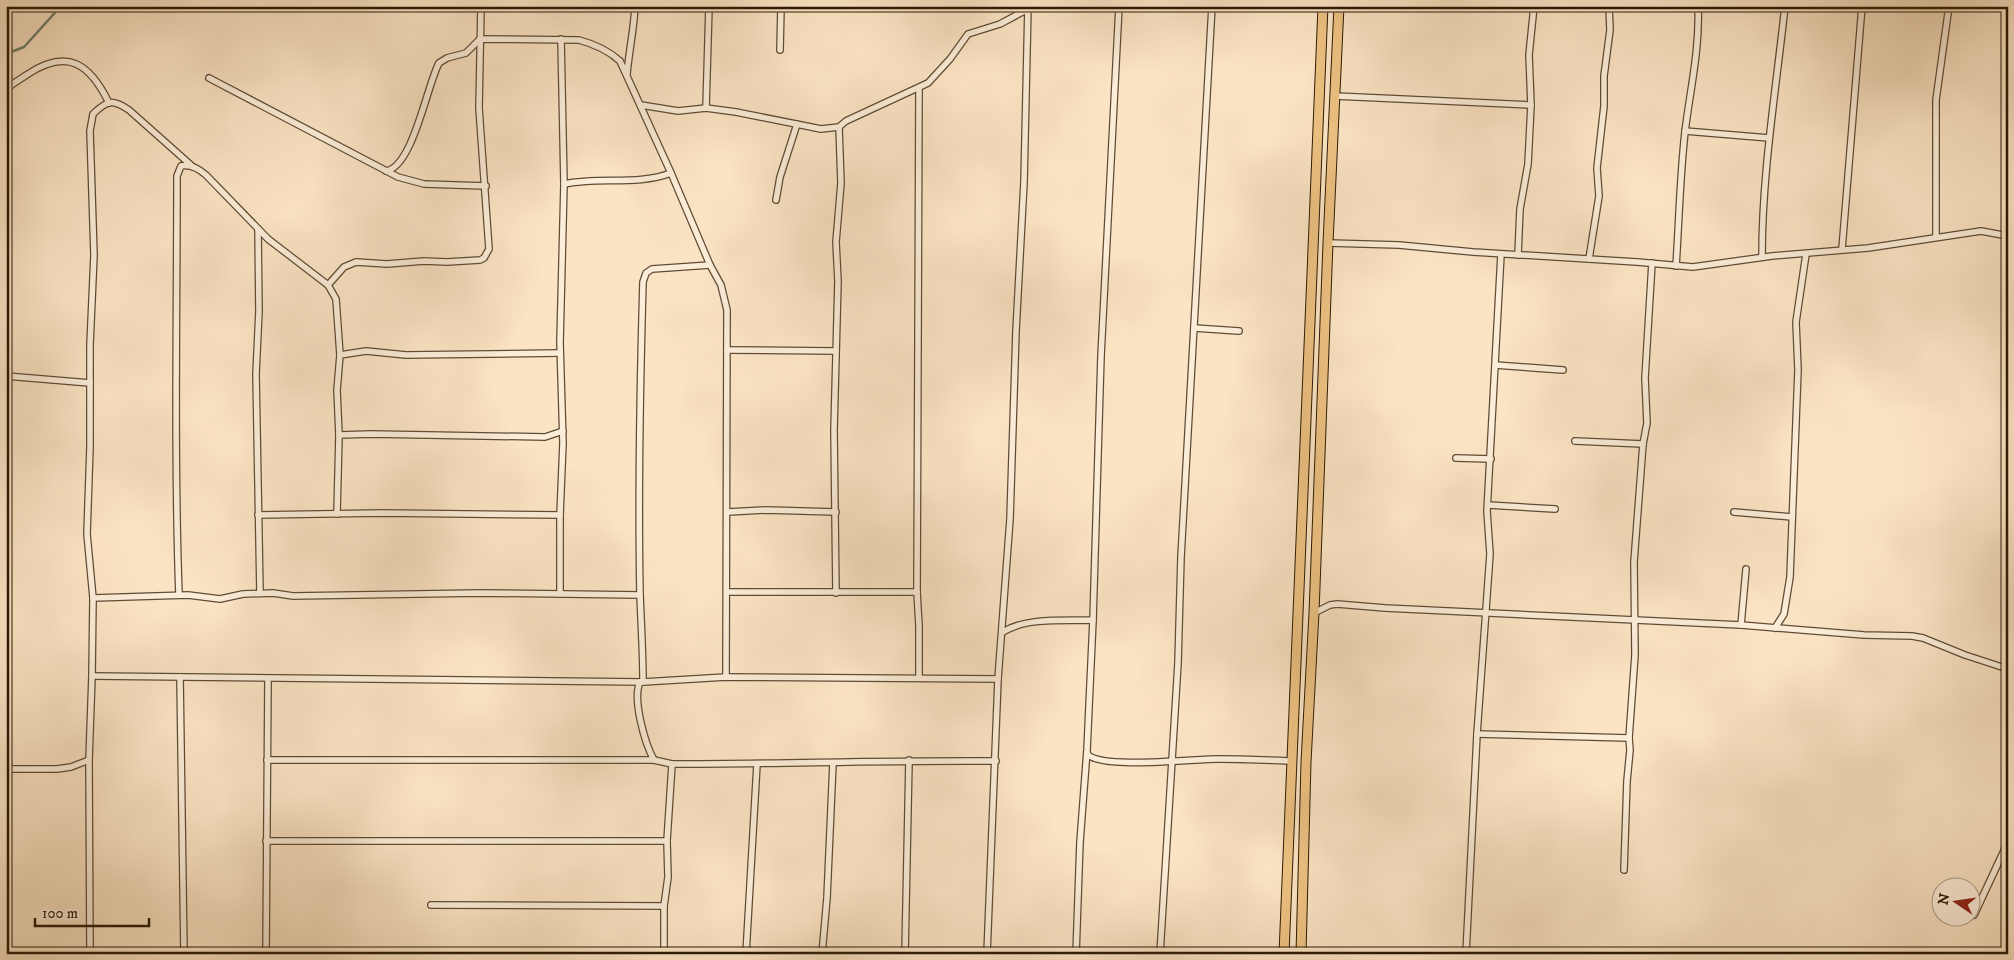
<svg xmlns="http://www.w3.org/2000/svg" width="2014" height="960" font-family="'IM FELL DW Pica',serif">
	<rect width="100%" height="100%" fill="#fbe4c4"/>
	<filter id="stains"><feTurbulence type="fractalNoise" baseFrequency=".004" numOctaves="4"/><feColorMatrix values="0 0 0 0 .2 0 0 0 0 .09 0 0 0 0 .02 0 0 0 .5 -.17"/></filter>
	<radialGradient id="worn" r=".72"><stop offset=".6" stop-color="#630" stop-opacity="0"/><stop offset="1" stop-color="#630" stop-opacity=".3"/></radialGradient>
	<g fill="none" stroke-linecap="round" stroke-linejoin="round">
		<!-- stream -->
		<polyline stroke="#707d6c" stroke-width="2.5" points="6,54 24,47 61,6"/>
		<!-- minor casing -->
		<g stroke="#5e4c35" stroke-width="8">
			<g id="minor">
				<polyline points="780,50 781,6"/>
				<path d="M627,74C629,51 634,29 635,6"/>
				<polyline points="209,78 398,177 424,184 486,186"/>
				<path d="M6,90C12,83 21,79 28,74C68,48 90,64 109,103"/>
				<polyline points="1335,96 1531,105"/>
				<polyline points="641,105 678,111 706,108 736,112 821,129 839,127 846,121 928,83 950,59 968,34 1000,24 1028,9"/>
				<polyline points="706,108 709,6"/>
				<polyline points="1685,131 1769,138"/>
				<polyline points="6,148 6,149"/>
				<path d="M386,171C413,167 427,85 439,63L447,58L466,53L480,39L579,40C594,44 609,51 620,61L671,173L710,265L721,285L727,310C726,432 727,555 726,677"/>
				<path d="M564,184C600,176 636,186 671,173"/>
				<polyline points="776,200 780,177 797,124"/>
				<polyline points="258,229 259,311 256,374 260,593"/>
				<polyline points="1936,237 1936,100 1949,6"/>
				<polyline points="1328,243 1399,245 1473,252 1637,262 1693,267 1772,256 1868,248 1981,231 2008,236"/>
				<polyline points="1842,249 1862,6"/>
				<polyline points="1518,255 1520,209 1528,164 1531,105 1529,55 1534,6"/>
				<path d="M1762,257C1762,173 1776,90 1785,6"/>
				<polyline points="1589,259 1599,196 1597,168 1604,106 1604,76 1610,30 1609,6"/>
				<path d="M1676,266C1679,222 1680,176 1685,132C1690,90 1700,49 1698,6"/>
				<polyline points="328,285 344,267 356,262 387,264 424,261 447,262 480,260 484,258 489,249 479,108 481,6"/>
				<polyline points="1194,328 1239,331"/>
				<polyline points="727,350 836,351"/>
				<polyline points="340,355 366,351 406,355 560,353"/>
				<polyline points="1495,365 1563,370"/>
				<polyline points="6,376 90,383"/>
				<polyline points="339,435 372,434 545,437 563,431"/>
				<polyline points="1575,441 1643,444"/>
				<polyline points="1456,458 1491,459"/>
				<polyline points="1488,505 1555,509"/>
				<polyline points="728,512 766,510 836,512"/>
				<polyline points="1734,512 1792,517"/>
				<polyline points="258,515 382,513 560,515"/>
				<polyline points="727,592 917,592"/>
				<polyline points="836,593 834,430 838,281 836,242 841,183 839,127"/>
				<polyline points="560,594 560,515 563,443 560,342 564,184 561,39"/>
				<path d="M179,595C174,456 177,316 177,176L181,166C191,164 199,169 206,175L268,239L328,285L336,299L340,355L337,390L339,435L337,514"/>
				<polyline points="93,598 188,595 220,599 243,594 273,593 293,596 480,593 640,595"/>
				<polyline points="1314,613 1330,605 1337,604 1385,608 1741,625 1864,635 1912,636 1923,638 1965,655 2008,669"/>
				<polyline points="1741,625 1746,569"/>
				<polyline points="1775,628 1784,614 1790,577 1798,370 1796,322 1806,254"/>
				<path d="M1003,632C1026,617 1065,621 1093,620"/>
				<polyline points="92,676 643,682 726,677 998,679"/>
				<polyline points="180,677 184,954"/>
				<polyline points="919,677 919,626 917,592 919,88"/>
				<polyline points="6,728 9,769"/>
				<polyline points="1477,734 1629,738"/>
				<path d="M1087,752L1088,755C1105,769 1193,759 1218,759C1243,759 1267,760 1292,761"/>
				<path d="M267,760H654L672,764C780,764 888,760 996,761"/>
				<path d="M654,760C645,744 632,699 640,682H643C643,652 641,623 640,594C638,490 640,386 643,282L646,273L652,269L710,265"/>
				<polyline points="6,769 57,769 71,767 89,760"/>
				<polyline points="266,841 667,841"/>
				<polyline points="1624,870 1627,781 1630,750 1629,738 1635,655 1634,562 1643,444 1647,423 1645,378 1652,263"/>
				<polyline points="431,905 664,906"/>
				<polyline points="1974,915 2008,842"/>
				<path d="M90,954L89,760L92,676L93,598L87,534L90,447V345L94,255L90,131L93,114C107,100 113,99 129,110L192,166"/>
				<polyline points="266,954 268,679"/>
				<polyline points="664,954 664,906 668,877 667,841 672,764"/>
				<polyline points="746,954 757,764"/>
				<polyline points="822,954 827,898 833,763"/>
				<polyline points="905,954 909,760"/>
				<polyline points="987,954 998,679 1010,519 1016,331 1024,182 1028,6"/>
				<polyline points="1076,954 1080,842 1087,750 1093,620 1101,356 1119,6"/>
				<polyline points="1160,954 1178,663 1181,557 1212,6"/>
				<polyline points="1466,954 1477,734 1490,554 1487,511 1501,254"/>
			</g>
		</g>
		<!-- primary casing -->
		<g stroke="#2a1a05" stroke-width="11">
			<g id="primary">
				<polyline points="1284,954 1323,6"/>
				<polyline points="1301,954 1306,762 1314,613 1328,243 1339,6"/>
			</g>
		</g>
		<!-- minor -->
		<use href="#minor" stroke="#fcedd9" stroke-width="5.5"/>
		<!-- primary -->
		<use href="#primary" stroke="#eec282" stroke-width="9"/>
	</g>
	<!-- margin -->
	<rect width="2014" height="960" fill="none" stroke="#fbe4c4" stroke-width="25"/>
	<rect x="8" y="8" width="1999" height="945" fill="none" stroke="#2a1a05" stroke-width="2.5"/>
	<rect x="12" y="12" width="1989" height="935" fill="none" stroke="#2a1a05"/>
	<!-- north arrow -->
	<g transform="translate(1956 902) rotate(283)"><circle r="24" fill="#fcedd9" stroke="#a89984"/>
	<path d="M0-4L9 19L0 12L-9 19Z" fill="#8f2418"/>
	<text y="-8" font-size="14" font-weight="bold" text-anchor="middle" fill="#2a1a05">N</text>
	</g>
	<!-- scale -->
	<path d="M35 918v8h114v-8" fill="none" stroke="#2a1a05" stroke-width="2.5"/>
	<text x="42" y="918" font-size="15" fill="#2a1a05" stroke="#fcedd9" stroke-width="4" paint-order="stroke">100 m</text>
	<rect width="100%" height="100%" filter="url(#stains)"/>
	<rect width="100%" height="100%" fill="url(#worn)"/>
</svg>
